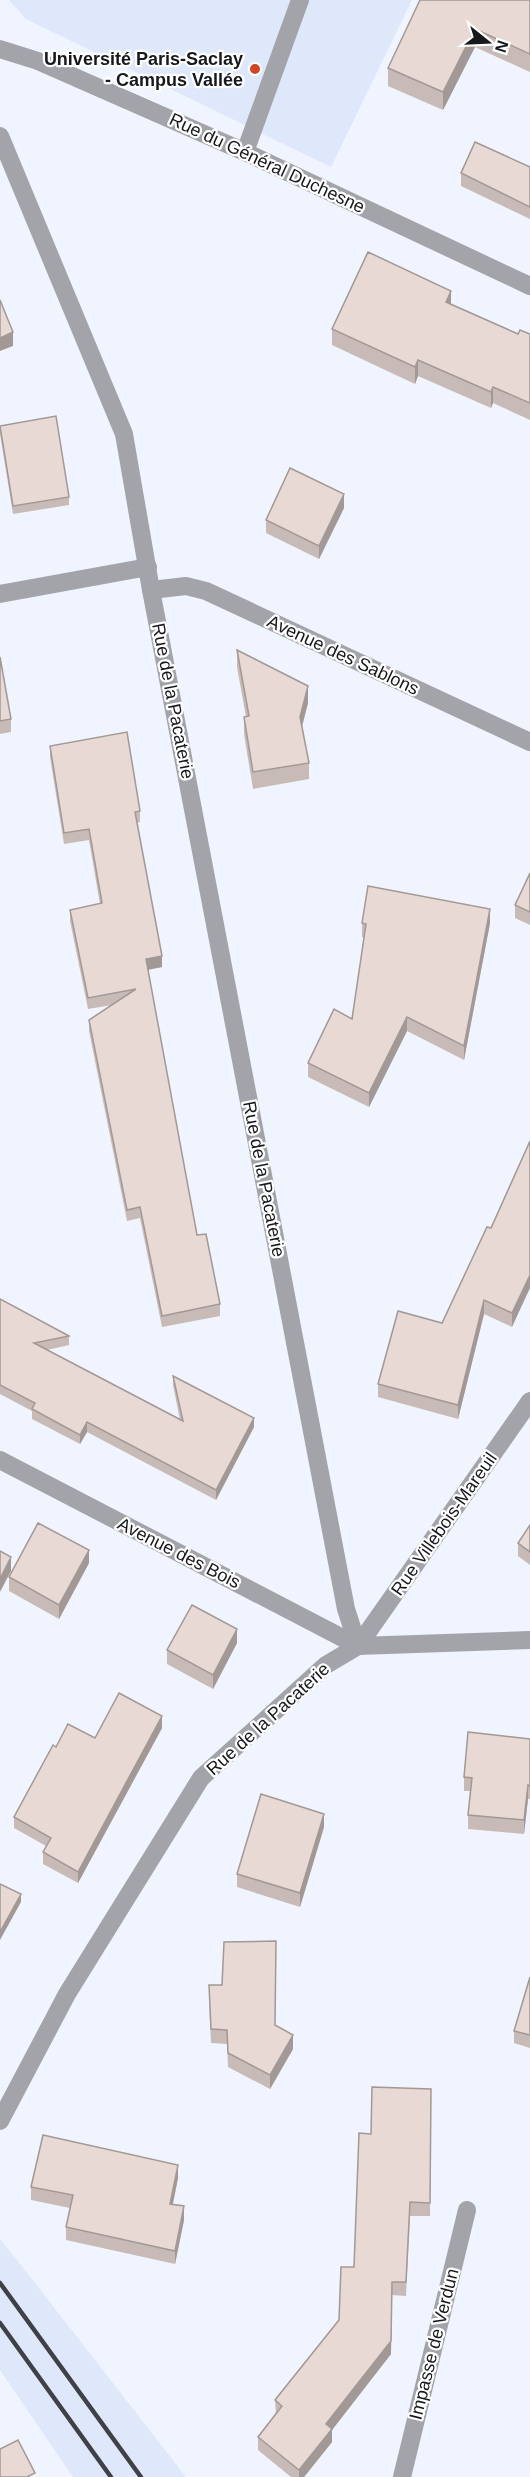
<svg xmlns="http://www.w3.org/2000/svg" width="530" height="2477" font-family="Helvetica,sans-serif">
	<rect width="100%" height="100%" fill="#f0f4fe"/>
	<!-- built -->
	<g fill="#dfe7fa">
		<polygon points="9,0 412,0 331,167 26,19"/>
		<polygon points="0,2239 24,2269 186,2477 73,2477 0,2370"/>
	</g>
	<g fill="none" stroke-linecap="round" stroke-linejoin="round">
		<!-- street -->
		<g stroke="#a2a4aa" stroke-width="18">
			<polyline points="0,49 38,61 245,152 530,286"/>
			<polyline points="0,136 124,434 151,590 346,1609 358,1646"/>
			<polyline points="245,152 300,0"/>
			<polyline points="151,590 186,586 206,591 530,742"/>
			<polyline points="0,594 148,567"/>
			<polyline points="0,1460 358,1646 530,1640"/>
			<polyline points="0,2121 67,1994 201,1778 326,1665 358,1646 530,1401"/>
			<polyline points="402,2477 467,2210"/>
		</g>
		<!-- rail -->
		<g stroke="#3f4147" stroke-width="4.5">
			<polyline points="0,2283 141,2477"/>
			<polyline points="0,2323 111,2477"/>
		</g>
	</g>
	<!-- wall -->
	<g fill="#c8bbb7">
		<polygon points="530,0 530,72 475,47 443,110 388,86 388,68"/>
		<polygon points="530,167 530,219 461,186 461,173"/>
		<polygon points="451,304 518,334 530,334 530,420 493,403 491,408 418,376 415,384 332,345 332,329"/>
		<polygon points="0,426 69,497 69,505 13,514 0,434"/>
		<polygon points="344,508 319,559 266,533 266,520"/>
		<polygon points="237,650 308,703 302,726 309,763 309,779 253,789 244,734 244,717 246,717 237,667"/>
		<polygon points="0,657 11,719 11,732 0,734"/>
		<polygon points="50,746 140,811 140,822 137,823 162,967 148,970 197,1235 220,1304 220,1316 162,1327 140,1218 127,1221 89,1031 89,1020 112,1005 88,1009 70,921 70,910 100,904 89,840 64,844 50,757"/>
		<polygon points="530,873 530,925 515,918 515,905"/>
		<polygon points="362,923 490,923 464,1060 407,1031 369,1107 308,1077 308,1063 352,1019 364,938 362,937"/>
		<polygon points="530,1141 512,1327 484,1314 458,1419 378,1397 378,1384 442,1323 491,1228"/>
		<polygon points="0,1299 69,1336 69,1345 47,1350 180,1420 173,1385 173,1376 254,1427 216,1500 87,1432 80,1444 32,1419 32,1411 0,1394"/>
		<polygon points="530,1525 530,1565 518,1556 518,1543"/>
		<polygon points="89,1563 59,1619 9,1591 9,1577"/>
		<polygon points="237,1643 213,1689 167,1664 167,1650"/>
		<polygon points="162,1728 78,1883 43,1864 43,1852 46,1846 14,1828 14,1817 56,1747 95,1738"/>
		<polygon points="530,1739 530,1799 528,1799 524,1834 468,1829 468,1815 470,1791 464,1791 464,1777"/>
		<polygon points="324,1827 300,1907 237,1887 237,1874"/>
		<polygon points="530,1977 530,2048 514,2043 514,2031"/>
		<polygon points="209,1999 275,2025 293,2049 270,2089 228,2067 227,2044 211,2043"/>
		<polygon points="431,2089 430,2216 410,2216 406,2296 392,2295 391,2354 332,2430 332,2442 304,2477 291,2477 258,2450 258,2437 276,2415 275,2400 339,2320 354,2267 371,2134"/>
		<polygon points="178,2178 173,2204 184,2220 175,2264 66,2240 66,2227 70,2208 31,2200 31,2187"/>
	</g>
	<!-- shaded-wall -->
	<g fill="#a29895">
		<polygon points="475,29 475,47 443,110 443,92"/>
		<polygon points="451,291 451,307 446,302"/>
		<polygon points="13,332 13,346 0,351 0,338"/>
		<polygon points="418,360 418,376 415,384 415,367"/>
		<polygon points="493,387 493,403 491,408 491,392"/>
		<polygon points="344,494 344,508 319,559 319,546"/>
		<polygon points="308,686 308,703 300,734 300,717"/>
		<polygon points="490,909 490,923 464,1060 464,1046"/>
		<polygon points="162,956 162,967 146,970 146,959"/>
		<polygon points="407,1017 407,1031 369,1107 369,1093"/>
		<polygon points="530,1275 530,1288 512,1327 512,1313"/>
		<polygon points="484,1300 484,1314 458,1419 458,1405"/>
		<polygon points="254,1418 254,1427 216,1500 216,1490"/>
		<polygon points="87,1422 87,1432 80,1444 80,1435"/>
		<polygon points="89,1550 89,1563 59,1619 59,1605"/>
		<polygon points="11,1557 11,1571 0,1592 0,1579"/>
		<polygon points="237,1629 237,1643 213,1689 213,1675"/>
		<polygon points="162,1716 162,1728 78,1883 78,1872"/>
		<polygon points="528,1785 528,1799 524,1834 524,1820"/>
		<polygon points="324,1814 324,1827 300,1907 300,1893"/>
		<polygon points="21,1894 21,1902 0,1940 0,1932"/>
		<polygon points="293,2035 293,2049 270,2089 270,2075"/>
		<polygon points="178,2165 178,2178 170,2217 170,2204"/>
		<polygon points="184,2206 184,2220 175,2264 175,2251"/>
		<polygon points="392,2282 391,2354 332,2430 332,2442 304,2477 299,2477 299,2470 326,2424"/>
	</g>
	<!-- building -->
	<g fill="#e8d9d5" stroke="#a29895" stroke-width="1.5">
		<polygon points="420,0 530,0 530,54 475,29 443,92 388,68"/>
		<polygon points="475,142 530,167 530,207 461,173"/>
		<polygon points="368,252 451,291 446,302 518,334 520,330 530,334 530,403 493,387 491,392 418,360 415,367 332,329"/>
		<polygon points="0,300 13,332 0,338"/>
		<polygon points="56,416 69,497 13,506 0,426"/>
		<polygon points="290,468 344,494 319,546 266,520"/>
		<polygon points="237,650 308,686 300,717 309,763 253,772 244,717 249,716"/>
		<polygon points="0,657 11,719 0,721"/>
		<polygon points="127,732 140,811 135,812 162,956 146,959 197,1235 206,1234 220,1304 162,1316 140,1207 127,1210 89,1020 136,989 88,998 70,910 102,903 89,829 64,833 50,746"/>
		<polygon points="530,873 530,912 515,905"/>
		<polygon points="368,886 490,909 464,1046 407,1017 369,1093 308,1063 334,1009 352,1019 366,924 362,923"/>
		<polygon points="530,1141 530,1275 512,1313 484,1300 458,1405 378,1384 398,1311 442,1323 487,1227 491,1228"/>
		<polygon points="0,1299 69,1336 34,1343 183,1421 173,1376 254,1418 216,1490 87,1422 80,1435 32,1409 35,1403 0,1385"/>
		<polygon points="38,1523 89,1550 59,1605 9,1577"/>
		<polygon points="530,1525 530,1552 518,1543"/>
		<polygon points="0,1551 11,1557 0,1579"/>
		<polygon points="192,1605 237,1629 213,1675 167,1650"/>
		<polygon points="119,1693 162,1716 78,1872 43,1852 51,1838 14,1817 53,1745 56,1747 68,1724 95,1738"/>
		<polygon points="468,1732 530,1739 530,1786 528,1785 524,1820 468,1815 472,1778 464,1777"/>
		<polygon points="261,1794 324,1814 300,1893 237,1874"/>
		<polygon points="0,1884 21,1894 0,1932"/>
		<polygon points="276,1941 275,2025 293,2035 270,2075 228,2053 227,2030 211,2029 209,1985 222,1985 224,1942"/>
		<polygon points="530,1977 530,2035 514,2031"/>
		<polygon points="372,2087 431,2089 430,2203 410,2202 406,2282 392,2282 391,2341 326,2424 332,2429 299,2470 258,2437 282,2406 275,2400 339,2320 341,2267 354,2267 359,2133 371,2134"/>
		<polygon points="43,2135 178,2165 170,2204 184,2206 175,2251 66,2227 73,2195 31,2187"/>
		<polygon points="18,2440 35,2473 27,2477 0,2477 0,2449"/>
	</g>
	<!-- markers -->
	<circle fill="#cf4525" stroke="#fff" stroke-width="2" cx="255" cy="69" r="6"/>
	<g text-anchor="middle" stroke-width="4.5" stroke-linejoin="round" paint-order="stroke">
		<!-- poi labels -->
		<g font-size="18" font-weight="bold" fill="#16181c" stroke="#fff" text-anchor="end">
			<text x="243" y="65">Université Paris-Saclay<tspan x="243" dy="21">- Campus Vallée</tspan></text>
		</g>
		<!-- street labels -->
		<g font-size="18" fill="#16181c" stroke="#fff">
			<text transform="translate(267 163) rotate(25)" y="6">Rue du Général Duchesne</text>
			<text transform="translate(343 655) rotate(25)" y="6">Avenue des Sablons</text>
			<text transform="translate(173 701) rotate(79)" y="6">Rue de la Pacaterie</text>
			<text transform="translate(264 1179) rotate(79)" y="6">Rue de la Pacaterie</text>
			<text transform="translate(444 1524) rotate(-55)" y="6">Rue Villebois-Mareuil</text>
			<text transform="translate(179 1553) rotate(27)" y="6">Avenue des Bois</text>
			<text transform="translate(268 1719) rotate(-42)" y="6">Rue de la Pacaterie</text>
			<text transform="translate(434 2344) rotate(-76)" y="6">Impasse de Verdun</text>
		</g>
	</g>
	<!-- north arrow -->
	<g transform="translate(488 42) rotate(108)" stroke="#ffffff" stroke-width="4.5" paint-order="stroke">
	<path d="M0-4.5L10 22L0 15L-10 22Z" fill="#16181c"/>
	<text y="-9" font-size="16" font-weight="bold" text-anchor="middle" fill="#16181c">N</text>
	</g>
</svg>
